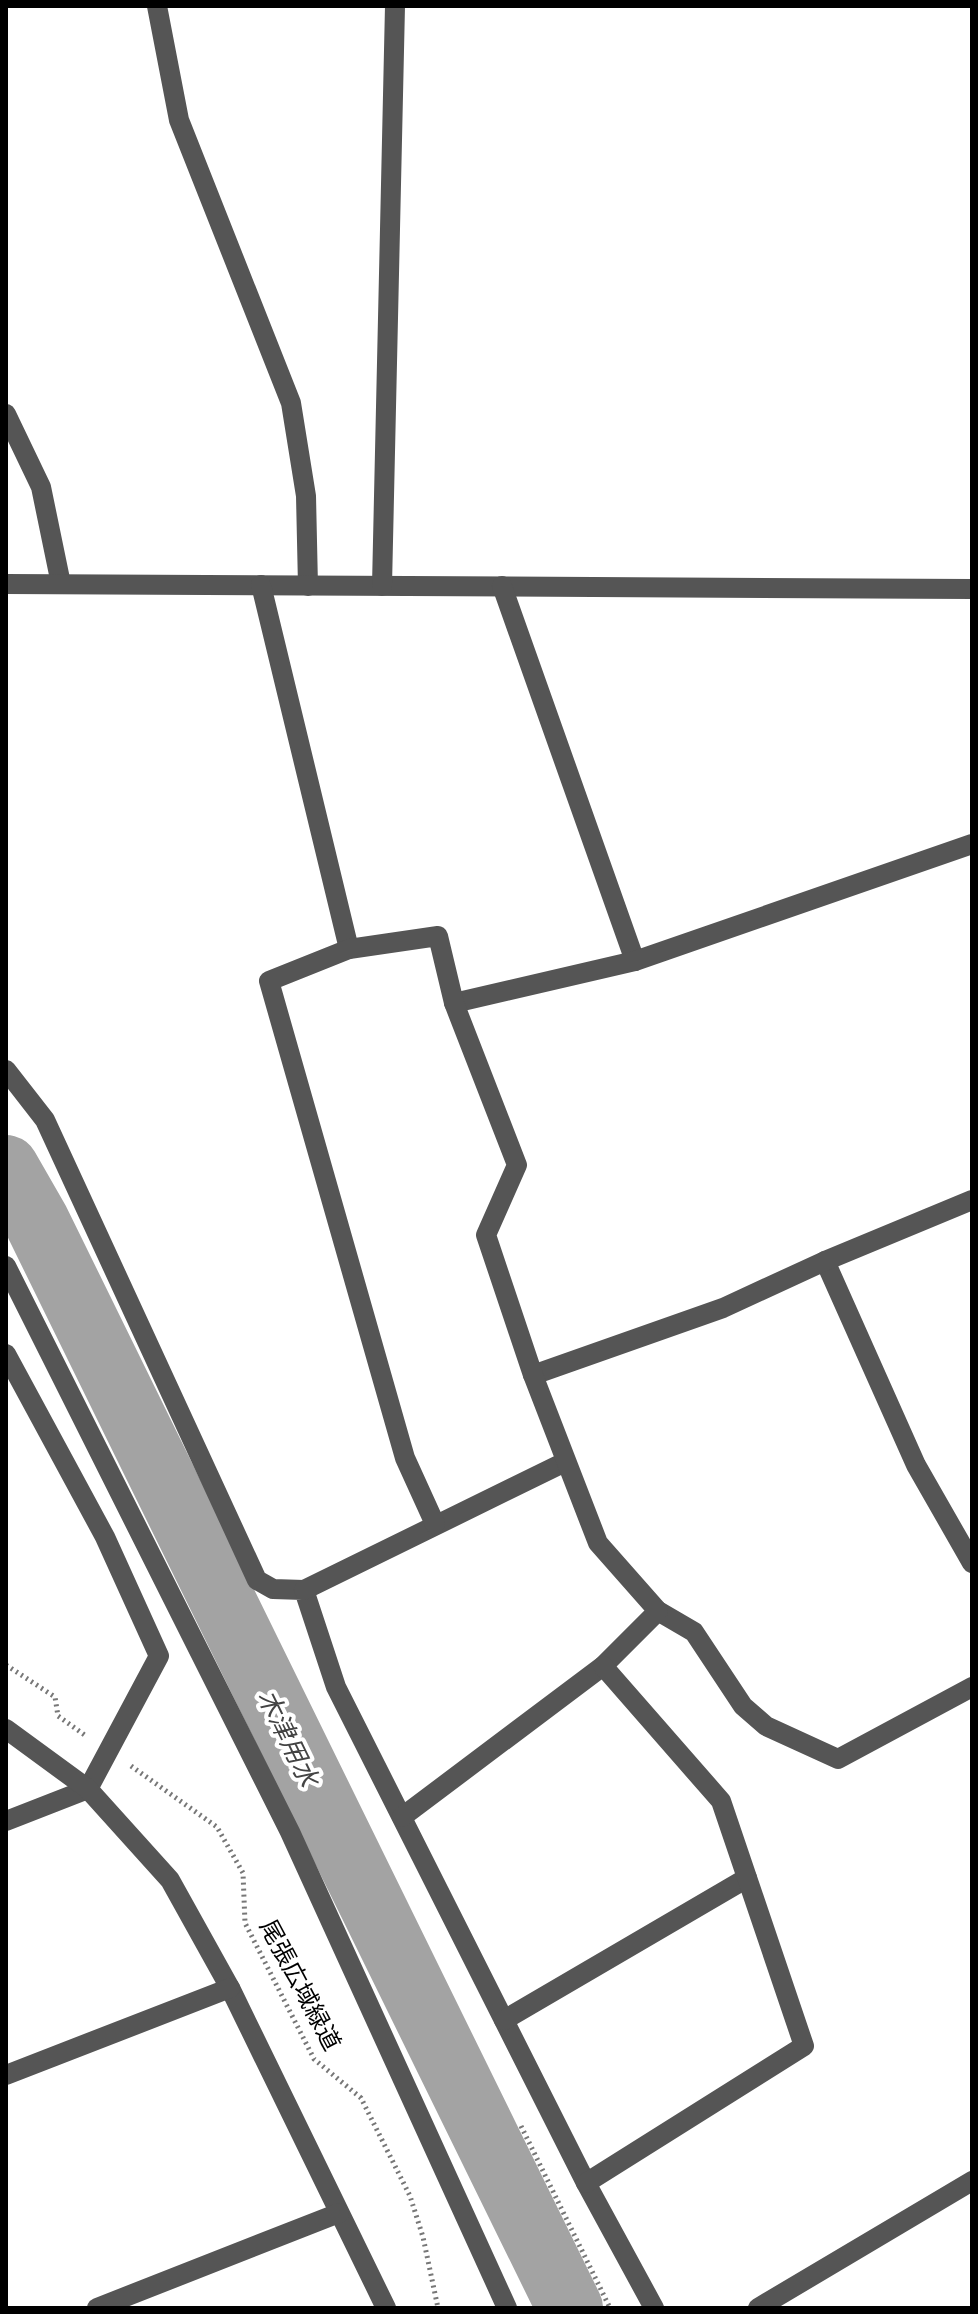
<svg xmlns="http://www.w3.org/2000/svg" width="978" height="2314" font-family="'Varela Round','Noto Sans JP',sans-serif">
	<rect width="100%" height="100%" fill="#fff"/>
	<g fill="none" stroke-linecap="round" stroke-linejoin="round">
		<!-- river -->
		<polyline stroke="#a3a3a3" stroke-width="66" points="6,1168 37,1222 570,2308"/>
		<!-- path -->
		<g stroke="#777" stroke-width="5" stroke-dasharray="2 4" stroke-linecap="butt">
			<polyline points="6,1665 55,1697 58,1716 86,1736"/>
			<polyline points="131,1766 217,1827 243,1873 245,1923 314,2059 361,2098 410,2196 423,2237 438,2308"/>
			<polyline points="521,2126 610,2308"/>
		</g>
		<!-- minor -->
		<g stroke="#555" stroke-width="20">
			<polyline points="157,6 179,120 291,403 306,496 308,586"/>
			<polyline points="6,414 41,487 61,584"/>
			<polyline points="6,584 972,589"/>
			<polyline points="261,585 349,949"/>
			<polyline points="382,586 395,6"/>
			<polyline points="502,586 635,961"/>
			<polyline points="454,1003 635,961 972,844"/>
			<polyline points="6,1070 45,1120 257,1580 273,1589 304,1590 336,1687 586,2183 654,2308"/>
			<polyline points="825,1261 916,1465 972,1563"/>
			<polyline points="6,1266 290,1832 507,2308"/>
			<polyline points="6,1354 105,1537 159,1656 88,1789 6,1821"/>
			<polyline points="533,1375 723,1308 825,1261 972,1200"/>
			<polyline points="304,1590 565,1462"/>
			<polyline points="658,1611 694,1632 743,1706 766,1726 838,1759 972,1687"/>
			<polyline points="6,1729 88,1789 170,1880 230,1988 386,2308"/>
			<polyline points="402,1817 603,1666 658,1611 598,1543 533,1375 486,1235 517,1165 454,1003 438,936 349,949 269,981 405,1458 435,1524"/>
			<polyline points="504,2020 747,1878"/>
			<polyline points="6,2075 230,1988"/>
			<polyline points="586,2183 804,2046 721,1801 603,1666"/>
			<polyline points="97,2308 339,2213"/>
			<polyline points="758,2308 972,2181"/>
		</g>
	</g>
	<g text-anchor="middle" stroke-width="8" stroke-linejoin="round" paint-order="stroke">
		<!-- street labels -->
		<g font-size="24" fill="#000" stroke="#fff">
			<text transform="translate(300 1985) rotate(62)" y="8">尾張広域緑道</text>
		</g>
		<!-- water labels -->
		<g font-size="26" font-style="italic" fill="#444" stroke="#fff">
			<text transform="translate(288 1738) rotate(64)" y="9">木津用水</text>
		</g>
	</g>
	<!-- border -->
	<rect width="978" height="2314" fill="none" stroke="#000000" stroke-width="16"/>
</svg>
